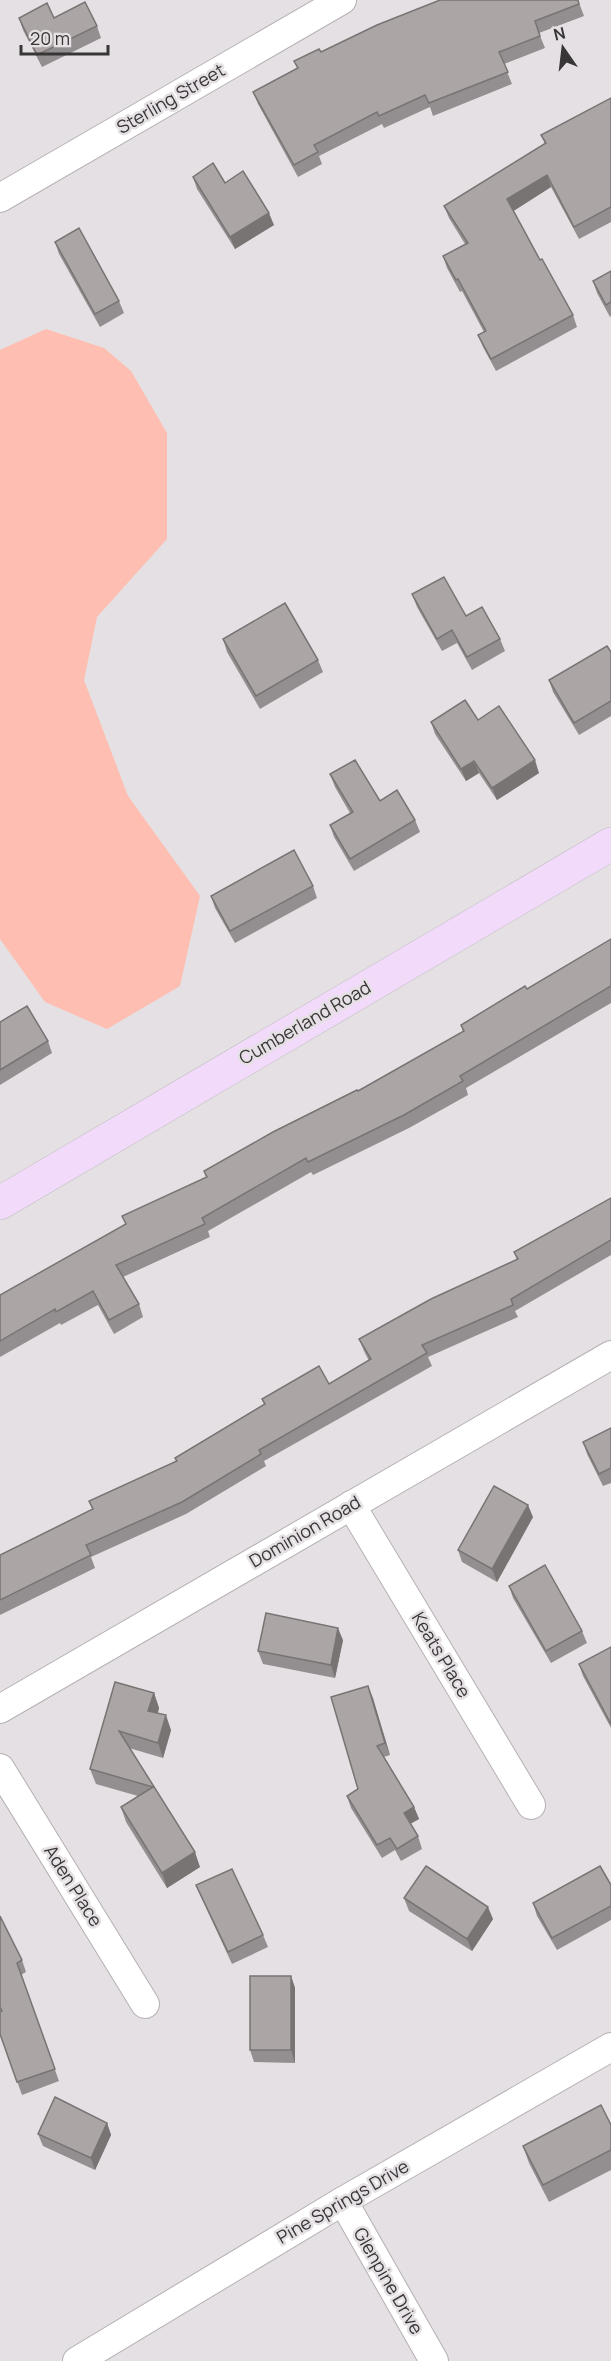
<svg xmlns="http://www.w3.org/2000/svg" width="611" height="2361" font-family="Manrope,sans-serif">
	<rect width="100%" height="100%" fill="#e5e0e3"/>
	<!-- green -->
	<polygon fill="#febeb1" points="46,329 104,348 131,371 167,433 167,539 97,617 84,680 128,796 200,896 180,986 107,1029 45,1002 0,939 0,350"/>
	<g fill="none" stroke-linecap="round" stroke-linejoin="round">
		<!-- street casing -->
		<g stroke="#b5b0b3" stroke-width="30">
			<g id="street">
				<polyline points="0,198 342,0"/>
				<polyline points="351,1505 531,1805"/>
				<polyline points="0,1709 611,1355"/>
				<polyline points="0,1768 145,2004"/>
				<polyline points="343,2201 434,2361"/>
				<polyline points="77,2361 343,2201 611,2047"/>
			</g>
		</g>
		<!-- primary casing -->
		<g stroke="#bfbfbf" stroke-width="34">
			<polyline id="primary" points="0,1203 611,844"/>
		</g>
		<!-- street -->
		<use href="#street" stroke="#fff" stroke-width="28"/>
		<!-- primary -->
		<use href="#primary" stroke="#f2dafa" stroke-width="33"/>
	</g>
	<!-- wall -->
	<g fill="#938e8f">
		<polygon points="578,0 584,16 539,33 545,48 504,64 512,84 433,116 430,107 384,128 382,124 319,156 322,164 298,177 258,104 253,92 297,68 294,61 321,52"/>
		<polygon points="19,18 54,18 97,26 101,38 42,67 23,30"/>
		<polygon points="611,98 611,222 579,239 551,187 513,211 540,260 573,315 577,327 496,371 483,347 478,335 484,332 462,291 460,292 447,268 443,256 465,244 449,218 444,206 545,144 541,135"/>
		<polygon points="193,177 225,183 274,225 235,249 197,189"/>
		<polygon points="55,242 119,301 124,313 100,327 59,254"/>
		<polygon points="611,271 611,316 610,317 597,293 593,281"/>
		<polygon points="412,594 466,616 500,639 505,651 472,670 457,643 442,651 417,607"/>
		<polygon points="223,639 318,660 323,672 260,709 227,652"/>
		<polygon points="611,652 611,716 579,735 553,692 549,680"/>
		<polygon points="478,720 539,773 497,800 479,773 466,781 435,734 431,722"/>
		<polygon points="330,774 415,820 420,832 354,871 334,837 330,825 350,813 335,787"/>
		<polygon points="313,886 317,898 235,943 215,908 211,896"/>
		<polygon points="611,939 611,1003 466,1088 468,1095 409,1128 313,1175 311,1172 208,1231 210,1237 123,1277 139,1304 143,1317 114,1334 98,1305 61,1325 60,1323 0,1357 0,1295 126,1225 122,1216 206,1177 204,1171 358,1091 463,1032 461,1025 527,989"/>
		<polygon points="0,1022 48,1041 52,1053 0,1085"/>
		<polygon points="611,1198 611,1255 515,1311 518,1317 428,1357 432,1366 264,1461 266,1466 186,1514 91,1557 95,1568 0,1615 0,1555 92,1509 89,1501 176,1461 175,1458 264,1404 262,1399 329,1384 369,1361 364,1351 359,1339 517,1260 514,1252"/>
		<polygon points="611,1428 611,1483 603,1486 587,1454 583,1442"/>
		<polygon points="533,1517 497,1582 462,1562 458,1550"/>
		<polygon points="509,1586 582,1631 587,1643 551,1663 513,1598"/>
		<polygon points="343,1640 335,1678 263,1664 258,1651"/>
		<polygon points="611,1647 611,1728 583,1676 579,1664"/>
		<polygon points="115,1682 154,1693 159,1708 158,1713 171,1730 163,1758 129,1748 200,1867 167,1888 126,1822 121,1807 138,1796 96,1784 90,1769"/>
		<polygon points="368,1686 390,1755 384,1757 414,1807 419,1819 410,1824 418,1836 422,1849 401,1861 395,1850 382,1858 351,1808 347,1796 358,1789"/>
		<polygon points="196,1885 263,1935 268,1947 232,1964 201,1897"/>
		<polygon points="611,1885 611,1920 557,1950 537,1916 533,1903"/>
		<polygon points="404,1898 493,1919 472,1951 409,1911"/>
		<polygon points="0,1916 22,1960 26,1972 21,1975 59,2081 22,2095 0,2034"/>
		<polygon points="291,1976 295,1988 295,2063 254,2062 250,2050"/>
		<polygon points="107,2123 111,2135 95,2170 43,2146 38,2134"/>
		<polygon points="611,2125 611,2170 549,2202 529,2163 523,2146"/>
	</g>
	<!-- shaded-wall -->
	<g fill="#787474">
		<polygon points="547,175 551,187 512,212 507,199"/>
		<polygon points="269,213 274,225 235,249 230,237"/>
		<polygon points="535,760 539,773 497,800 492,788"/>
		<polygon points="474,761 479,773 466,781 461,769"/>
		<polygon points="528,1505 533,1517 497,1582 492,1569"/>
		<polygon points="338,1628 343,1640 335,1678 331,1665"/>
		<polygon points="368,1686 373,1698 390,1755 385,1743"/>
		<polygon points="154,1693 159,1708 154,1726 148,1711"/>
		<polygon points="166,1715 171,1730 163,1758 158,1743"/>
		<polygon points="414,1807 419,1819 408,1825 404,1813"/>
		<polygon points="195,1852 200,1867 167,1888 162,1873"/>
		<polygon points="488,1907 493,1919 472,1951 467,1939"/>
		<polygon points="291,1976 295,1988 295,2063 291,2050"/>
		<polygon points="107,2123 111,2135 95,2170 91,2158"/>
	</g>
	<!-- building -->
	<g fill="#aba5a6" stroke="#787474" stroke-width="1.5">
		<polygon points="440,0 578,0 579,4 535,21 540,36 499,52 508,72 429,103 425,95 379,116 377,112 314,145 318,152 294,165 253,92 298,68 294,61 319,49 321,52 377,25"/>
		<polygon points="85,2 97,26 37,55 19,18 47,3 54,18"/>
		<polygon points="611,98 611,207 574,227 547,175 507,199 540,260 542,259 573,315 491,359 478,335 486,331 458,279 456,280 443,256 468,243 444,206 546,143 541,135"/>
		<polygon points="213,163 225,183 243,171 269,213 230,237 193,177"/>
		<polygon points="79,228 119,301 95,314 55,242"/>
		<polygon points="611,271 611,302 606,305 593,281"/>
		<polygon points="444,577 466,616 482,607 500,639 467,657 452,630 437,639 412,594"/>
		<polygon points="285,603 318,660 256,696 223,639"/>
		<polygon points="607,646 611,652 611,701 574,723 549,680"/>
		<polygon points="465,700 478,720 499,706 535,760 492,788 474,761 461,769 431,722"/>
		<polygon points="355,760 380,801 397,790 415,820 350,859 330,825 353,812 330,774"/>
		<polygon points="294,850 313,886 230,931 211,896"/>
		<polygon points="611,939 611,986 460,1076 463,1081 404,1115 308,1162 306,1158 202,1218 205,1224 116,1265 139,1304 109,1320 93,1291 56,1312 55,1309 0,1341 0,1295 126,1224 122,1216 207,1177 204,1171 273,1132 357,1090 358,1091 464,1031 461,1025 525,986 527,989"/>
		<polygon points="27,1006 48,1041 0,1070 0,1022"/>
		<polygon points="611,1198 611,1240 511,1299 513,1305 422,1345 427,1353 259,1450 261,1454 182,1502 86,1545 91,1555 0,1600 0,1555 93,1509 89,1501 177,1461 175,1458 265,1404 262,1399 319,1366 329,1384 371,1359 359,1339 431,1299 518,1259 514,1252"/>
		<polygon points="611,1428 611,1468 599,1474 583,1442"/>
		<polygon points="494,1486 528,1505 492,1569 458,1550"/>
		<polygon points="545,1565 582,1631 546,1651 509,1586"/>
		<polygon points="266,1613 338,1628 331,1665 258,1651"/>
		<polygon points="611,1647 611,1724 579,1664"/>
		<polygon points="115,1682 154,1693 148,1711 166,1715 158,1743 119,1731 195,1852 162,1873 121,1807 153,1787 90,1769"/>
		<polygon points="368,1686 385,1743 377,1746 414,1807 404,1813 418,1836 397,1849 390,1838 377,1845 347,1796 358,1789 331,1697"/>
		<polygon points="426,1866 488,1907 467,1939 404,1898"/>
		<polygon points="600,1866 611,1885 611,1906 552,1938 533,1903"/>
		<polygon points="232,1869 263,1935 228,1952 196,1885"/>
		<polygon points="0,1916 22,1960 17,1963 55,2069 17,2082 0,2034 0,2012 2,2011 0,2007"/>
		<rect x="250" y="1976" width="41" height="74"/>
		<polygon points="55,2097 107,2123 91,2158 38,2134"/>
		<polygon points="601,2105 611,2125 611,2150 543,2185 523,2146"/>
	</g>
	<g text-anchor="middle" stroke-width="5" stroke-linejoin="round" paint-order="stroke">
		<!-- street labels -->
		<g font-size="18" fill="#383637" stroke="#e5e0e3">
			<text transform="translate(171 99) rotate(-30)" y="6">Sterling Street</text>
			<text transform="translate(305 1023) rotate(-30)" y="6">Cumberland Road</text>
			<text transform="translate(305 1532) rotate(-30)" y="6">Dominion Road</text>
			<text transform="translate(441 1655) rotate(59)" y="6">Keats Place</text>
			<text transform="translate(73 1886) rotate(58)" y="6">Aden Place</text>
			<text transform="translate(343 2202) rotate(-30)" y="6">Pine Springs Drive</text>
			<text transform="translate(388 2281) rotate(60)" y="6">Glenpine Drive</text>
		</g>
	</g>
	<!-- north arrow -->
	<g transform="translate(563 48) rotate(346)" stroke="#e5e0e3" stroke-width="4.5" paint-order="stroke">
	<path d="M0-4.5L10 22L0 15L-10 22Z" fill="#383637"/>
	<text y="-9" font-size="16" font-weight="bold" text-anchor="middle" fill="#383637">N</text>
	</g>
	<!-- scale -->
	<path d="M21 45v9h87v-9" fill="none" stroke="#383637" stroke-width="3"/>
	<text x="30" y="45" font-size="18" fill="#383637" stroke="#e5e0e3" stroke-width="4.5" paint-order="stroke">20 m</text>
</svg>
